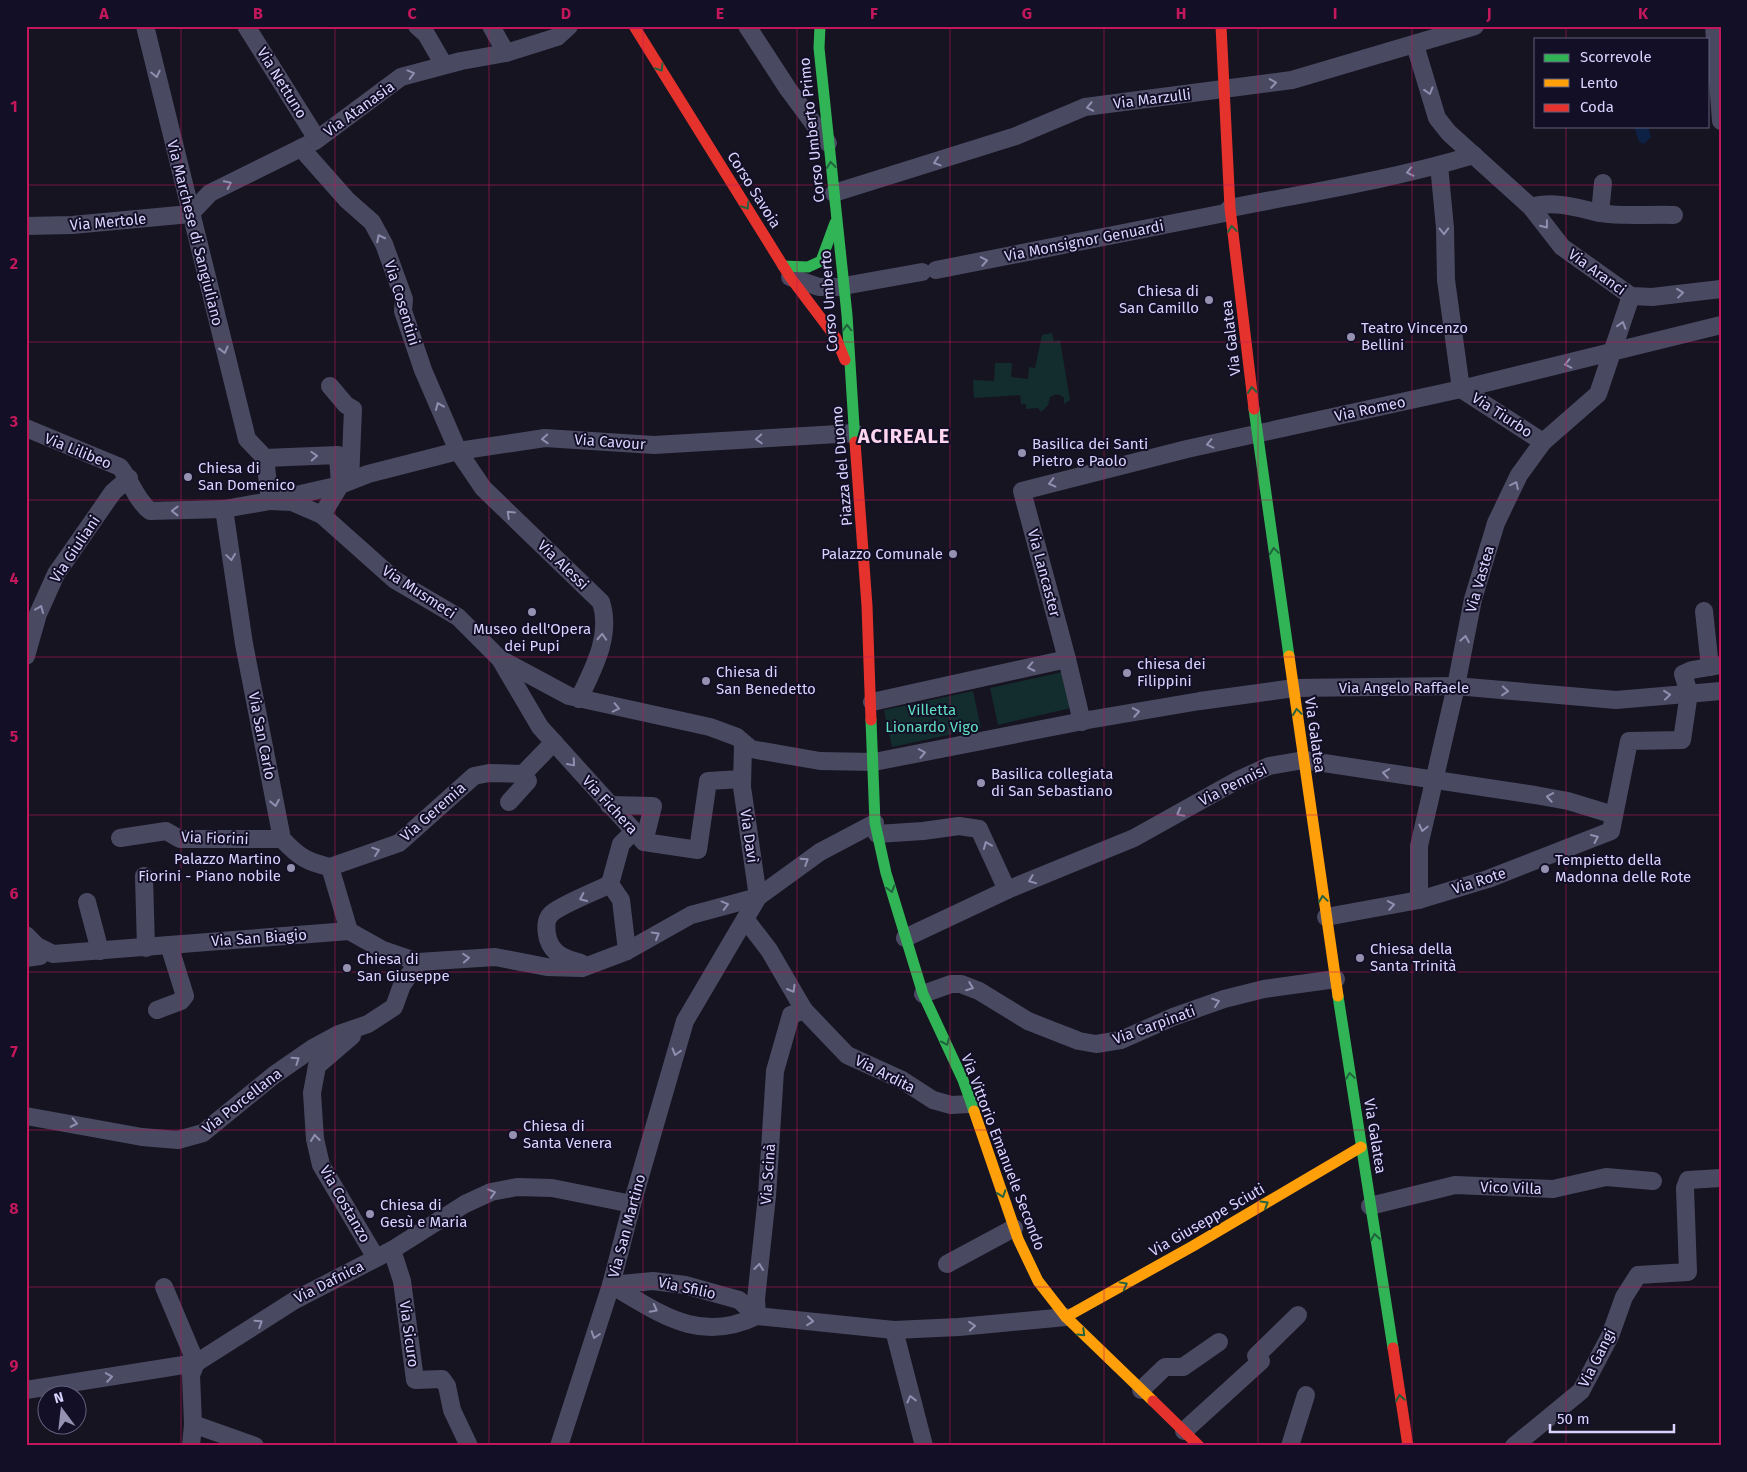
<svg xmlns="http://www.w3.org/2000/svg" width="1747" height="1472" font-family="'Fira Sans',sans-serif">
	<rect width="100%" height="100%" fill="#161421"/>
	<!-- green -->
	<g fill="#132c2d">
		<path d="M1052,333L1054,341L1060,340L1070,400L1064,404V398C1059,393 1056,394 1050,397L1048,405L1041,412L1038,408L1026,409V404H1021L1020,395L974,398L973,380L994,381L995,363H1012L1011,377L1028,379L1029,367L1035,368L1042,335Z"/>
		<polygon points="1063,672 1071,708 998,725 990,688"/>
		<polygon points="973,691 981,728 892,747 884,710"/>
	</g>
	<!-- water -->
	<polygon fill="#0d2144" points="1634,126 1648,126 1651,137 1644,144 1639,142"/>
	<g fill="none" stroke-linecap="round" stroke-linejoin="round">
		<!-- street -->
		<g stroke="#4a4962" stroke-width="18">
			<polyline points="145,26 247,439 265,458 270,501 292,502 322,515 395,580 458,617 500,659 540,727 644,842 698,850 708,781 742,779"/>
			<polyline points="246,26 317,139"/>
			<polyline points="417,26 426,34 444,65"/>
			<polyline points="491,26 506,53"/>
			<polyline points="747,26 788,89 828,143"/>
			<polyline points="1714,26 1721,121"/>
			<polyline points="1415,45 1437,118 1449,133 1531,207 1562,247 1631,296 1652,297 1721,289"/>
			<path d="M301,148L347,200L372,222L384,244L404,299L403,311L423,370L458,451L483,488L601,602C612,636 593,669 579,699"/>
			<polyline points="1439,165 1445,228 1446,280 1461,389 1543,442"/>
			<polyline points="834,193 1016,136 1085,107 1292,80 1475,26"/>
			<path d="M1531,207C1554,200 1578,208 1600,213C1623,217 1650,214 1674,215"/>
			<polyline points="1600,213 1603,183"/>
			<polyline points="26,226 72,225 190,214 210,193 315,141 401,77 461,61 506,53 557,37 569,26"/>
			<path d="M936,270L1225,213L1230,208C1312,192 1394,179 1474,155"/>
			<polyline points="790,277 819,287 838,287 922,272"/>
			<polyline points="330,386 346,405 353,409 350,481"/>
			<path d="M26,428L120,467C131,481 136,500 150,511L224,509L270,501L340,485L368,474L458,451L545,438L654,445L855,433"/>
			<polyline points="265,458 338,455 340,485 322,515"/>
			<path d="M224,509L244,644L282,839C299,857 307,862 330,867L349,931"/>
			<polyline points="1704,611 1710,667"/>
			<polyline points="26,656 38,614 56,574 113,492 129,478"/>
			<polyline points="500,659 569,696 710,727 737,737 751,749 820,761 874,762 1088,720 1200,701 1294,688 1456,686 1616,700 1721,691"/>
			<polyline points="1067,659 1022,491 1187,449 1461,389 1721,325"/>
			<polyline points="872,702 1067,659 1082,722"/>
			<polyline points="509,802 528,781 523,774"/>
			<polyline points="609,805 653,806 644,842"/>
			<polyline points="877,834 923,831 959,826 979,829 1007,890"/>
			<polyline points="120,838 166,831 180,839 282,839"/>
			<polyline points="330,867 399,843 474,776 489,773 523,774 554,742"/>
			<polyline points="144,876 146,948"/>
			<polyline points="610,884 621,844 634,831"/>
			<polyline points="1419,900 1419,846 1456,686 1473,599 1496,523 1519,475 1543,442 1598,394 1631,296"/>
			<polyline points="87,902 100,951"/>
			<polyline points="1326,917 1419,900 1488,879 1611,831 1629,741 1682,740 1689,693 1683,674 1692,670 1721,665"/>
			<polyline points="746,920 769,950 804,1010 847,1055 902,1080 933,1100 951,1105 970,1104"/>
			<polyline points="349,931 383,950 418,962 495,957 547,967 582,968 627,951 691,915 758,897 820,852 875,823"/>
			<polyline points="26,935 37,946 53,954 349,931"/>
			<polyline points="905,938 1007,890 1134,838 1236,781 1269,766 1304,760 1535,795 1568,801 1614,815"/>
			<polyline points="26,958 40,956"/>
			<path d="M581,963C566,959 553,955 548,939C546,931 545,920 551,914C560,905 597,891 610,884L621,900L627,951"/>
			<polyline points="923,994 951,984 961,984 979,991 1028,1021 1079,1041 1096,1044 1121,1040 1173,1017 1224,999 1264,989 1336,979"/>
			<polyline points="157,1010 181,1001 185,996 169,945"/>
			<polyline points="352,1036 317,1066 312,1093 315,1139 321,1165 376,1258"/>
			<polyline points="26,1116 142,1137 178,1140 203,1133 274,1075 313,1048 339,1034 368,1024 394,1007 402,985 418,962"/>
			<polyline points="1370,1206 1455,1185 1553,1189 1606,1177 1653,1181"/>
			<polyline points="392,1250 402,1281 415,1380 442,1379 447,1386 452,1410 469,1446"/>
			<polyline points="947,1264 1014,1228"/>
			<path d="M611,1285C661,1314 699,1344 757,1316L894,1330L959,1327L1066,1317"/>
			<polyline points="611,1285 653,1281 685,1285 739,1300 757,1316"/>
			<polyline points="164,1287 196,1363 191,1375 193,1424"/>
			<polyline points="757,1316 756,1299 767,1196 775,1071 791,1015 804,1010"/>
			<polyline points="894,1330 924,1446"/>
			<polyline points="26,1390 196,1363 295,1300 392,1250 465,1204 491,1192 517,1187 552,1188 632,1204"/>
			<polyline points="1141,1390 1165,1367 1183,1367 1219,1342"/>
			<polyline points="1184,1431 1261,1361 1256,1356 1298,1315"/>
			<polyline points="191,1446 193,1424 255,1446"/>
			<polyline points="559,1446 611,1285 632,1204 685,1021 758,897 742,787 743,743"/>
			<polyline points="1290,1446 1306,1395"/>
			<polyline points="1514,1446 1581,1391 1610,1336 1624,1297 1638,1275 1688,1272 1685,1188 1688,1180 1721,1178"/>
		</g>
		<!-- fast -->
		<g stroke="#30b455" stroke-width="11">
			<polyline points="820,26 819,48 847,315 855,442"/>
			<polyline points="783,266 808,267 821,261 835,223"/>
			<polyline points="1254,409 1289,656"/>
			<polyline points="871,720 875,823 886,873 923,994 963,1080 974,1111"/>
			<polyline points="1338,996 1393,1348"/>
		</g>
		<!-- slow -->
		<g stroke="#ff9f0a" stroke-width="11">
			<polyline points="1289,656 1338,996"/>
			<polyline points="974,1111 1018,1239 1038,1281 1066,1317 1153,1401"/>
			<polyline points="1066,1317 1193,1246 1361,1147"/>
		</g>
		<!-- jam -->
		<g stroke="#e5322d" stroke-width="11">
			<polyline points="634,26 790,277 836,338 845,360"/>
			<polyline points="1221,26 1230,208 1254,409"/>
			<polyline points="855,442 867,606 871,720"/>
			<polyline points="1393,1348 1408,1446"/>
			<polyline points="1153,1401 1199,1446"/>
		</g>
	</g>
	<!-- one-way arrows -->
	<defs><path id="oneway-chevron" d="M-2-3.5L2.5 0L-2 3.5" fill="none" stroke-width="1.6" stroke-linecap="round" stroke-linejoin="round" transform="scale(1.25)"/></defs>
	<g stroke="#22623e">
		<use href="#oneway-chevron" transform="translate(660 68) rotate(58)"/>
		<use href="#oneway-chevron" transform="translate(831 165) rotate(-96)"/>
		<use href="#oneway-chevron" transform="translate(746 206) rotate(58)"/>
		<use href="#oneway-chevron" transform="translate(1232 229) rotate(-97)"/>
		<use href="#oneway-chevron" transform="translate(847 328) rotate(-92)"/>
		<use href="#oneway-chevron" transform="translate(1252 390) rotate(-97)"/>
		<use href="#oneway-chevron" transform="translate(1274 551) rotate(-98)"/>
		<use href="#oneway-chevron" transform="translate(1297 712) rotate(-98)"/>
		<use href="#oneway-chevron" transform="translate(891 889) rotate(74)"/>
		<use href="#oneway-chevron" transform="translate(1323 899) rotate(-98)"/>
		<use href="#oneway-chevron" transform="translate(946 1042) rotate(66)"/>
		<use href="#oneway-chevron" transform="translate(1350 1076) rotate(-98)"/>
		<use href="#oneway-chevron" transform="translate(1002 1194) rotate(71)"/>
		<use href="#oneway-chevron" transform="translate(1265 1204) rotate(-31)"/>
		<use href="#oneway-chevron" transform="translate(1375 1237) rotate(-99)"/>
		<use href="#oneway-chevron" transform="translate(1124 1285) rotate(-29)"/>
		<use href="#oneway-chevron" transform="translate(1082 1333) rotate(44)"/>
		<use href="#oneway-chevron" transform="translate(1400 1398) rotate(-99)"/>
	</g>
	<g stroke="#928eb0">
		<use href="#oneway-chevron" transform="translate(156 74) rotate(77)"/>
		<use href="#oneway-chevron" transform="translate(411 74) rotate(-15)"/>
		<use href="#oneway-chevron" transform="translate(1273 83) rotate(-9)"/>
		<use href="#oneway-chevron" transform="translate(1429 91) rotate(73)"/>
		<use href="#oneway-chevron" transform="translate(1090 107) rotate(169)"/>
		<use href="#oneway-chevron" transform="translate(937 162) rotate(162)"/>
		<use href="#oneway-chevron" transform="translate(1410 172) rotate(168)"/>
		<use href="#oneway-chevron" transform="translate(228 184) rotate(-26)"/>
		<use href="#oneway-chevron" transform="translate(1545 225) rotate(52)"/>
		<use href="#oneway-chevron" transform="translate(1444 231) rotate(88)"/>
		<use href="#oneway-chevron" transform="translate(380 238) rotate(-117)"/>
		<use href="#oneway-chevron" transform="translate(984 261) rotate(-11)"/>
		<use href="#oneway-chevron" transform="translate(1680 293) rotate(-7)"/>
		<use href="#oneway-chevron" transform="translate(1622 325) rotate(-73)"/>
		<use href="#oneway-chevron" transform="translate(224 350) rotate(76)"/>
		<use href="#oneway-chevron" transform="translate(1568 364) rotate(167)"/>
		<use href="#oneway-chevron" transform="translate(439 406) rotate(-113)"/>
		<use href="#oneway-chevron" transform="translate(545 439) rotate(177)"/>
		<use href="#oneway-chevron" transform="translate(759 439) rotate(177)"/>
		<use href="#oneway-chevron" transform="translate(1210 444) rotate(167)"/>
		<use href="#oneway-chevron" transform="translate(314 456) rotate(-3)"/>
		<use href="#oneway-chevron" transform="translate(1052 483) rotate(166)"/>
		<use href="#oneway-chevron" transform="translate(1515 485) rotate(-64)"/>
		<use href="#oneway-chevron" transform="translate(175 511) rotate(180)"/>
		<use href="#oneway-chevron" transform="translate(510 514) rotate(-136)"/>
		<use href="#oneway-chevron" transform="translate(231 557) rotate(82)"/>
		<use href="#oneway-chevron" transform="translate(40 609) rotate(-68)"/>
		<use href="#oneway-chevron" transform="translate(602 637) rotate(-87)"/>
		<use href="#oneway-chevron" transform="translate(1465 639) rotate(-80)"/>
		<use href="#oneway-chevron" transform="translate(1031 667) rotate(168)"/>
		<use href="#oneway-chevron" transform="translate(1505 691) rotate(5)"/>
		<use href="#oneway-chevron" transform="translate(1667 695) rotate(-6)"/>
		<use href="#oneway-chevron" transform="translate(616 708) rotate(13)"/>
		<use href="#oneway-chevron" transform="translate(1136 712) rotate(-10)"/>
		<use href="#oneway-chevron" transform="translate(922 753) rotate(-11)"/>
		<use href="#oneway-chevron" transform="translate(572 763) rotate(49)"/>
		<use href="#oneway-chevron" transform="translate(1386 773) rotate(-171)"/>
		<use href="#oneway-chevron" transform="translate(1550 797) rotate(-170)"/>
		<use href="#oneway-chevron" transform="translate(275 803) rotate(79)"/>
		<use href="#oneway-chevron" transform="translate(1180 813) rotate(151)"/>
		<use href="#oneway-chevron" transform="translate(1423 828) rotate(103)"/>
		<use href="#oneway-chevron" transform="translate(1595 838) rotate(-24)"/>
		<use href="#oneway-chevron" transform="translate(987 845) rotate(-112)"/>
		<use href="#oneway-chevron" transform="translate(376 851) rotate(-19)"/>
		<use href="#oneway-chevron" transform="translate(805 861) rotate(-33)"/>
		<use href="#oneway-chevron" transform="translate(1032 880) rotate(158)"/>
		<use href="#oneway-chevron" transform="translate(583 898) rotate(155)"/>
		<use href="#oneway-chevron" transform="translate(725 905) rotate(-15)"/>
		<use href="#oneway-chevron" transform="translate(1391 905) rotate(-10)"/>
		<use href="#oneway-chevron" transform="translate(656 935) rotate(-30)"/>
		<use href="#oneway-chevron" transform="translate(466 958) rotate(-4)"/>
		<use href="#oneway-chevron" transform="translate(970 987) rotate(21)"/>
		<use href="#oneway-chevron" transform="translate(792 989) rotate(60)"/>
		<use href="#oneway-chevron" transform="translate(1216 1002) rotate(-19)"/>
		<use href="#oneway-chevron" transform="translate(676 1052) rotate(106)"/>
		<use href="#oneway-chevron" transform="translate(296 1060) rotate(-34)"/>
		<use href="#oneway-chevron" transform="translate(74 1123) rotate(12)"/>
		<use href="#oneway-chevron" transform="translate(315 1138) rotate(-97)"/>
		<use href="#oneway-chevron" transform="translate(492 1193) rotate(-17)"/>
		<use href="#oneway-chevron" transform="translate(759 1267) rotate(-84)"/>
		<use href="#oneway-chevron" transform="translate(654 1309) rotate(28)"/>
		<use href="#oneway-chevron" transform="translate(810 1321) rotate(6)"/>
		<use href="#oneway-chevron" transform="translate(259 1323) rotate(-33)"/>
		<use href="#oneway-chevron" transform="translate(972 1326) rotate(-5)"/>
		<use href="#oneway-chevron" transform="translate(595 1335) rotate(108)"/>
		<use href="#oneway-chevron" transform="translate(109 1377) rotate(-9)"/>
		<use href="#oneway-chevron" transform="translate(911 1399) rotate(-104)"/>
	</g>
	<!-- grid -->
	<path fill="none" stroke="#c2185b" stroke-width="1" stroke-opacity="0.55" d="M181,26V1446M335,26V1446M489,26V1446M643,26V1446M797,26V1446M950,26V1446M1104,26V1446M1258,26V1446M1412,26V1446M1566,26V39M1566,126V1446M26,185H1721M26,342H1721M26,500H1721M26,657H1721M26,815H1721M26,972H1721M26,1130H1721M26,1287H1721"/>
	<!-- markers -->
	<g fill="#9591b1" stroke="#130f26" stroke-width="2">
		<circle cx="1209" cy="300" r="5"/>
		<circle cx="1351" cy="337" r="5"/>
		<circle cx="1022" cy="453" r="5"/>
		<circle cx="188" cy="477" r="5"/>
		<circle cx="953" cy="554" r="5"/>
		<circle cx="532" cy="612" r="5"/>
		<circle cx="1127" cy="673" r="5"/>
		<circle cx="706" cy="681" r="5"/>
		<circle cx="981" cy="783" r="5"/>
		<circle cx="291" cy="868" r="5"/>
		<circle cx="1545" cy="869" r="5"/>
		<circle cx="1360" cy="958" r="5"/>
		<circle cx="347" cy="968" r="5"/>
		<circle cx="513" cy="1135" r="5"/>
		<circle cx="370" cy="1214" r="5"/>
	</g>
	<g text-anchor="middle" stroke-width="4" stroke-linejoin="round" paint-order="stroke">
		<!-- street labels -->
		<g font-size="15" fill="#d9d4ff" stroke="#130f26">
			<text transform="translate(282 83) rotate(58)" y="5">Via Nettuno</text>
			<text transform="translate(1152 99) rotate(-7)" y="5">Via Marzulli</text>
			<text transform="translate(359 109) rotate(-36)" y="5">Via Atanasia</text>
			<text transform="translate(812 130) rotate(-96)" y="5">Corso Umberto Primo</text>
			<text transform="translate(754 190) rotate(58)" y="5">Corso Savoia</text>
			<text transform="translate(108 222) rotate(-5)" y="5">Via Mertole</text>
			<text transform="translate(195 233) rotate(76)" y="5">Via Marchese di Sangiuliano</text>
			<text transform="translate(1084 241) rotate(-11)" y="5">Via Monsignor Genuardi</text>
			<text transform="translate(1597 272) rotate(36)" y="5">Via Aranci</text>
			<text transform="translate(829 301) rotate(-94)" y="5">Corso Umberto</text>
			<text transform="translate(402 303) rotate(73)" y="5">Via Cosentini</text>
			<text transform="translate(1231 338) rotate(-97)" y="5">Via Galatea</text>
			<text transform="translate(1370 409) rotate(-12)" y="5">Via Romeo</text>
			<text transform="translate(1502 415) rotate(33)" y="5">Via Tiurbo</text>
			<text transform="translate(610 442) rotate(4)" y="5">Via Cavour</text>
			<text transform="translate(78 451) rotate(22)" y="5">Via Lilibeo</text>
			<text transform="translate(842 466) rotate(-95)" y="5">Piazza del Duomo</text>
			<text transform="translate(75 549) rotate(-56)" y="5">Via Giuliani</text>
			<text transform="translate(563 565) rotate(44)" y="5">Via Alessi</text>
			<text transform="translate(1044 573) rotate(75)" y="5">Via Lancaster</text>
			<text transform="translate(1480 579) rotate(-74)" y="5">Via Vastea</text>
			<text transform="translate(419 592) rotate(33)" y="5">Via Musmeci</text>
			<text x="1404" y="693">Via Angelo Raffaele</text>
			<text transform="translate(1315 735) rotate(82)" y="5">Via Galatea</text>
			<text transform="translate(262 736) rotate(79)" y="5">Via San Carlo</text>
			<text transform="translate(1233 785) rotate(-27)" y="5">Via Pennisi</text>
			<text transform="translate(610 805) rotate(47)" y="5">Via Fichera</text>
			<text transform="translate(433 812) rotate(-41)" y="5">Via Geremia</text>
			<text transform="translate(749 836) rotate(82)" y="5">Via Davì</text>
			<text transform="translate(215 838) rotate(2)" y="5">Via Fiorini</text>
			<text transform="translate(1479 881) rotate(-18)" y="5">Via Rote</text>
			<text transform="translate(259 938) rotate(-4)" y="5">Via San Biagio</text>
			<text transform="translate(1154 1025) rotate(-20)" y="5">Via Carpinati</text>
			<text transform="translate(885 1074) rotate(27)" y="5">Via Ardita</text>
			<text transform="translate(242 1101) rotate(-38)" y="5">Via Porcellana</text>
			<text transform="translate(1375 1136) rotate(81)" y="5">Via Galatea</text>
			<text transform="translate(1003 1152) rotate(69)" y="5">Via Vittorio Emanuele Secondo</text>
			<text transform="translate(768 1174) rotate(-86)" y="5">Via Scinà</text>
			<text transform="translate(1511 1188) rotate(2)" y="5">Vico Villa</text>
			<text transform="translate(345 1204) rotate(60)" y="5">Via Costanzo</text>
			<text transform="translate(1207 1220) rotate(-30)" y="5">Via Giuseppe Sciuti</text>
			<text transform="translate(627 1226) rotate(-75)" y="5">Via San Martino</text>
			<text transform="translate(329 1282) rotate(-27)" y="5">Via Dafnica</text>
			<text transform="translate(687 1288) rotate(12)" y="5">Via Sfilio</text>
			<text transform="translate(409 1334) rotate(82)" y="5">Via Sicuro</text>
			<text transform="translate(1597 1358) rotate(-63)" y="5">Via Gangi</text>
		</g>
		<!-- poi labels -->
		<g font-size="15" fill="#d9d4ff" stroke="#130f26" text-anchor="start">
			<text x="1199" y="296" text-anchor="end">Chiesa di<tspan x="1199" dy="17">San Camillo</tspan></text>
			<text x="1361" y="333">Teatro Vincenzo<tspan x="1361" dy="17">Bellini</tspan></text>
			<text x="1032" y="449">Basilica dei Santi<tspan x="1032" dy="17">Pietro e Paolo</tspan></text>
			<text x="198" y="473">Chiesa di<tspan x="198" dy="17">San Domenico</tspan></text>
			<text x="943" y="559" text-anchor="end">Palazzo Comunale</text>
			<text x="532" y="634" text-anchor="middle">Museo dell'Opera<tspan x="532" dy="17">dei Pupi</tspan></text>
			<text x="1137" y="669">chiesa dei<tspan x="1137" dy="17">Filippini</tspan></text>
			<text x="716" y="677">Chiesa di<tspan x="716" dy="17">San Benedetto</tspan></text>
			<text x="991" y="779">Basilica collegiata<tspan x="991" dy="17">di San Sebastiano</tspan></text>
			<text x="281" y="864" text-anchor="end">Palazzo Martino<tspan x="281" dy="17">Fiorini - Piano nobile</tspan></text>
			<text x="1555" y="865">Tempietto della<tspan x="1555" dy="17">Madonna delle Rote</tspan></text>
			<text x="1370" y="954">Chiesa della<tspan x="1370" dy="17">Santa Trinità</tspan></text>
			<text x="357" y="964">Chiesa di<tspan x="357" dy="17">San Giuseppe</tspan></text>
			<text x="523" y="1131">Chiesa di<tspan x="523" dy="17">Santa Venera</tspan></text>
			<text x="380" y="1210">Chiesa di<tspan x="380" dy="17">Gesù e Maria</tspan></text>
		</g>
		<!-- park labels -->
		<g font-size="15" fill="#5fe0c0" stroke="#130f26">
			<text x="932" y="715">Villetta<tspan x="932" dy="17">Lionardo Vigo</tspan></text>
		</g>
		<!-- district labels -->
		<g font-size="20" font-weight="bold" letter-spacing="1" fill="#ffd6f0" stroke="#130f26">
			<text x="904" y="443">ACIREALE</text>
		</g>
	</g>
	<!-- border -->
	<rect width="1747" height="1472" fill="none" stroke="#130f26" stroke-width="55"/>
	<!-- legend -->
	<rect x="1534" y="38" width="175" height="90" fill="#130f26" stroke="#625e7d"/>
	<rect x="1544" y="54" width="25" height="8" fill="#30b455" stroke="#625e7d"/>
	<text x="1580" y="62" font-size="15" fill="#d9d4ff">Scorrevole</text>
	<rect x="1544" y="79" width="25" height="8" fill="#ff9f0a" stroke="#625e7d"/>
	<text x="1580" y="88" font-size="15" fill="#d9d4ff">Lento</text>
	<rect x="1544" y="104" width="25" height="8" fill="#e5322d" stroke="#625e7d"/>
	<text x="1580" y="112" font-size="15" fill="#d9d4ff">Coda</text>
	<!-- north arrow -->
	<g transform="translate(62 1410) rotate(345)"><circle r="24" fill="#130f26" stroke="#625e7d"/>
	<path d="M0-4L9 19L0 12L-9 19Z" fill="#9591b1"/>
	<text y="-8" font-size="14" font-weight="bold" text-anchor="middle" fill="#d9d4ff">N</text>
	</g>
	<!-- scale -->
	<path d="M1550 1424v8h124v-8" fill="none" stroke="#d9d4ff" stroke-width="2.5"/>
	<text x="1557" y="1424" font-size="15" fill="#d9d4ff" stroke="#130f26" stroke-width="4" paint-order="stroke">50 m</text>
	<rect x="28" y="28" width="1692" height="1416" fill="none" stroke="#c2185b" stroke-width="2"/>
	<g font-size="16" text-anchor="middle" font-weight="bold" fill="#c2185b">
		<text x="104" y="19">A</text>
		<text x="258" y="19">B</text>
		<text x="412" y="19">C</text>
		<text x="566" y="19">D</text>
		<text x="720" y="19">E</text>
		<text x="874" y="19">F</text>
		<text x="1027" y="19">G</text>
		<text x="1181" y="19">H</text>
		<text x="1335" y="19">I</text>
		<text x="1489" y="19">J</text>
		<text x="1643" y="19">K</text>
		<text x="14" y="112">1</text>
		<text x="14" y="269">2</text>
		<text x="14" y="427">3</text>
		<text x="14" y="584">4</text>
		<text x="14" y="742">5</text>
		<text x="14" y="899">6</text>
		<text x="14" y="1057">7</text>
		<text x="14" y="1214">8</text>
		<text x="14" y="1371">9</text>
	</g>
</svg>
